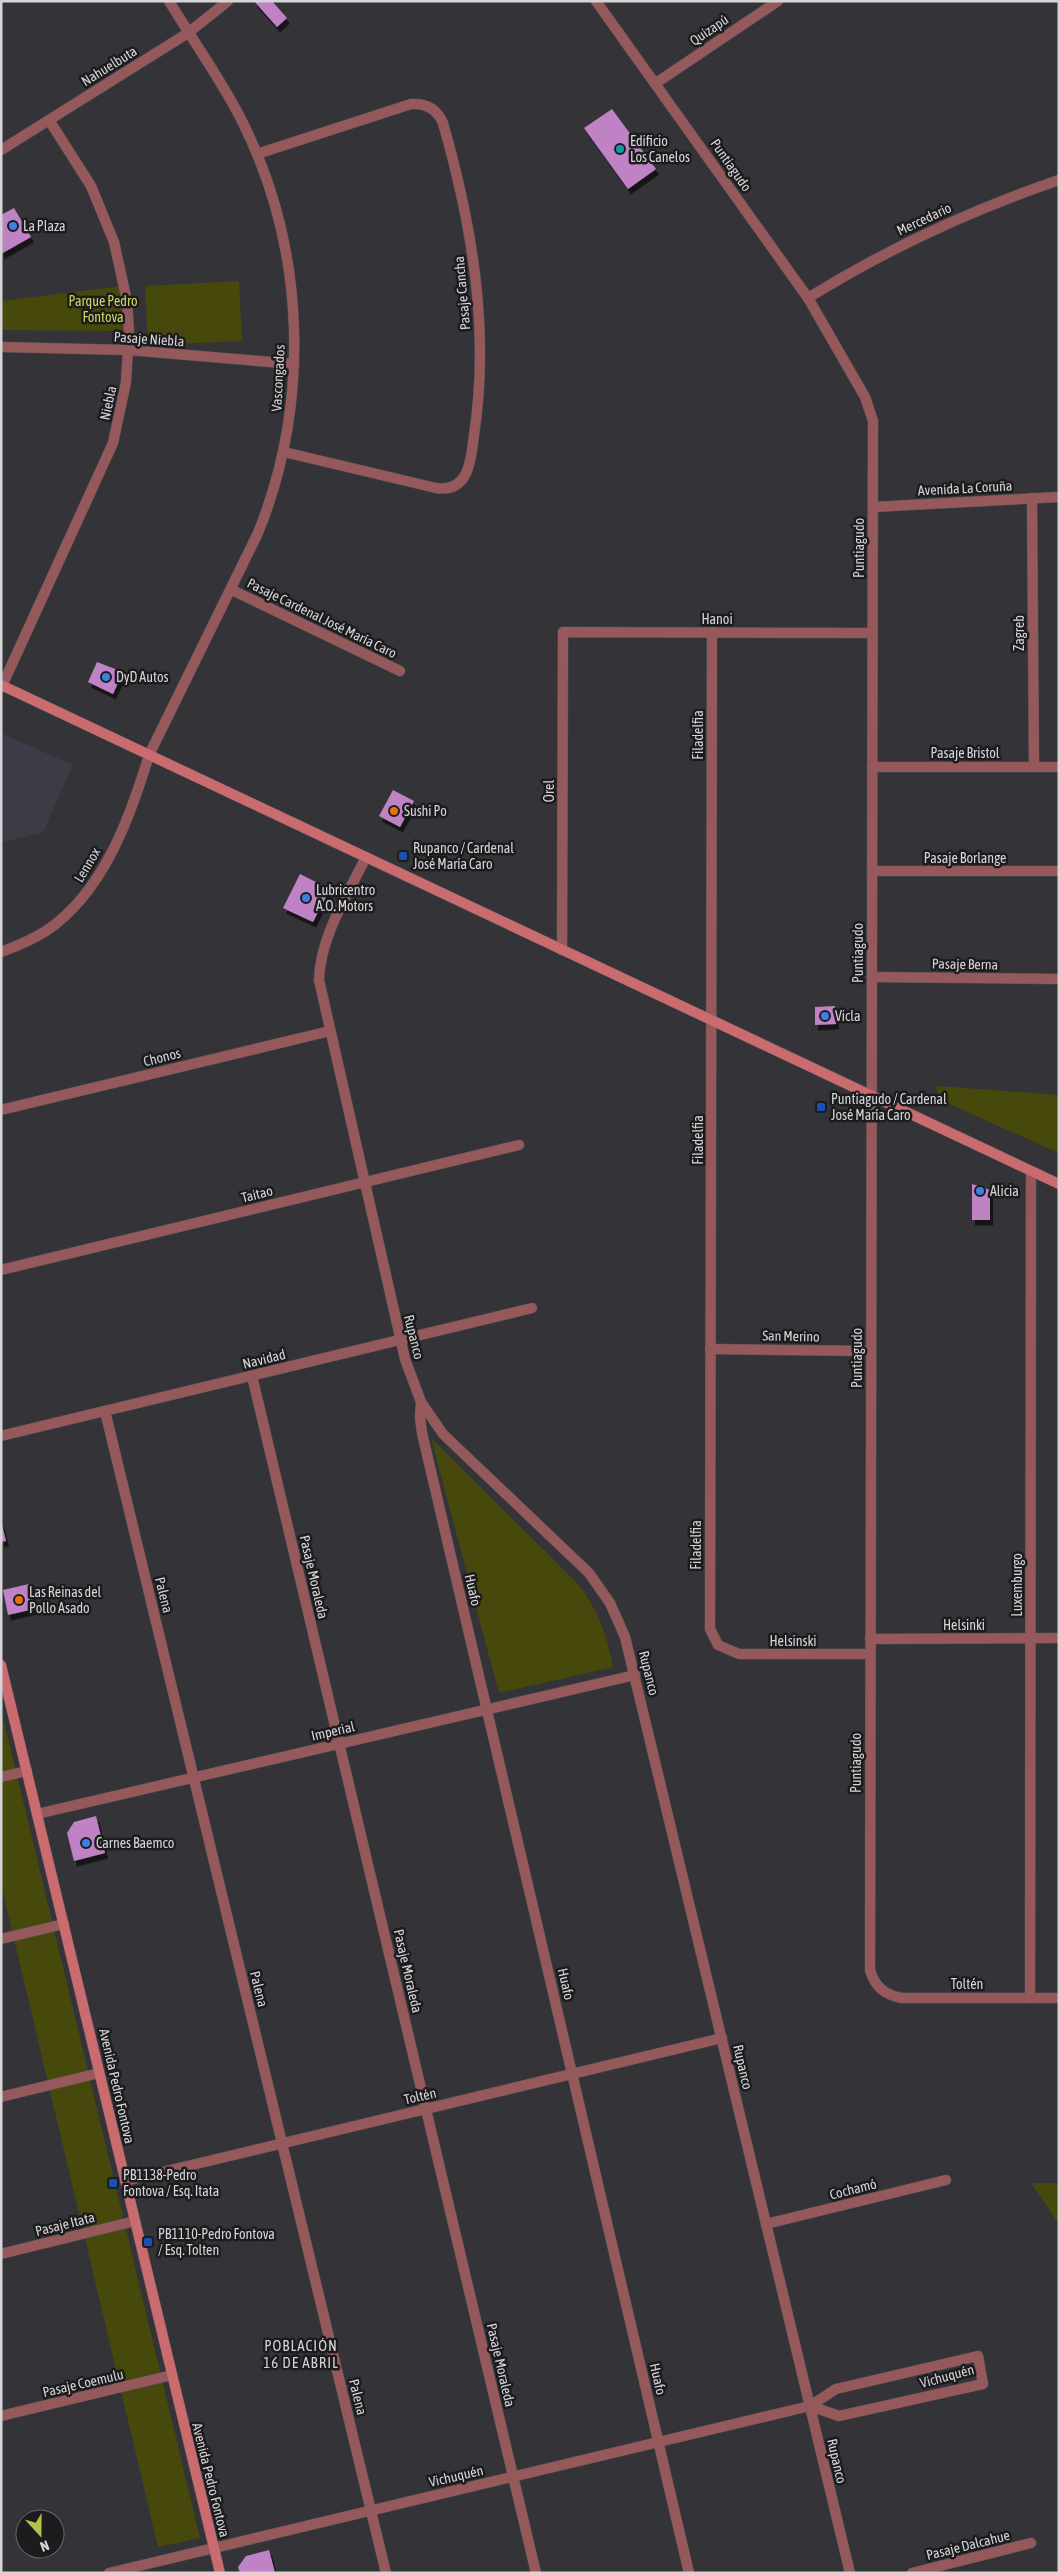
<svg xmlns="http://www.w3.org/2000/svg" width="1060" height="2574" font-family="'Asap Condensed',sans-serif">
	<defs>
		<filter id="shadow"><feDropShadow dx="3" dy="5.5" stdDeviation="0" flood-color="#0009"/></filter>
	</defs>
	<rect width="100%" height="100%" fill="#343438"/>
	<!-- built -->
	<polygon fill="#3b3c46" points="1,733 73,765 43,832 1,843"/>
	<!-- green -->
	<g fill="#46490b">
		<polygon points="239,281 242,341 148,345 145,286"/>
		<polygon points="122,286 128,331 1,330 1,301"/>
		<polygon points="937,1086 1059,1095 1059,1153 938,1099"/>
		<path d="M431,1438L578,1584C599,1612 606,1633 613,1667L499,1693Z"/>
		<polygon points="1,1709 200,2538 158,2547 1,1884"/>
		<polygon points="1031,2183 1059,2183 1059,2224"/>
	</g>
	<!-- building -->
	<g fill="#bf82c5" filter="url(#shadow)">
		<polygon points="254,1 272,1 287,18 277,27"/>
		<polygon points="612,109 656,169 628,189 584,128"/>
		<polygon points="14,208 31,237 1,254 1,215"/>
		<polygon points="97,662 123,672 113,694 88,682"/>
		<polygon points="393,790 414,801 400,827 379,816"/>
		<polygon points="300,874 330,889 313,922 283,908"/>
		<polygon points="835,1006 836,1024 815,1025 815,1007"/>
		<polygon points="972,1184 990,1190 990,1220 972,1220"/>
		<polygon points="1,1521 6,1541 1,1542"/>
		<polygon points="29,1584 34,1609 8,1615 3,1590"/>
		<polygon points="96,1816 105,1853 74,1861 67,1833 74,1822"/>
		<polygon points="269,2550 275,2573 240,2573 238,2567 246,2556"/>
	</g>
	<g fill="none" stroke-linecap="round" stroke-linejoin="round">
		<!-- street casing -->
		<g stroke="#515155" stroke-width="11">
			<g id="street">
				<path d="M596,1L808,298L865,397L873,421L870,1970C875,1987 885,1995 902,1998H1059"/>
				<polyline points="656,83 778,1"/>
				<polyline points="1,150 188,33 228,1"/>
				<path d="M257,154L411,104C426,103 437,109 443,123C472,225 490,330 474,435C471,460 469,493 436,488L284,452"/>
				<path d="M808,298C887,249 971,210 1059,180"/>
				<polyline points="1,347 128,350 294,364"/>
				<polyline points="1032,498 1034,767"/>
				<polyline points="873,507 1059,497"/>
				<polyline points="232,590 400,671"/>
				<polyline points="712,632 710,1629 718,1645 739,1654 870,1654"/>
				<polyline points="2,686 113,443 126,382 129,332 127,301 114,242 91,186 49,120"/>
				<polyline points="872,767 1059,767"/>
				<path d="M366,857C347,896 320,937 319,980L405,1359L421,1402L443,1434L589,1573L610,1603L625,1637L850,2573"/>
				<polyline points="872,871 1059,871"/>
				<polyline points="562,950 563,632 872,633"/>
				<path d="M1,952C17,946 32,940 46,931C103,893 130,818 149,755L258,533C311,401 306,249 242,121C221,79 193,41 169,1"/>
				<polyline points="872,977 1059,979"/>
				<polyline points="1,1110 330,1031"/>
				<polyline points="1,1270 519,1145"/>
				<polyline points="710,1349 871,1351"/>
				<polyline points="252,1376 536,2573"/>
				<polyline points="421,1402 420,1417 422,1433 689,2573"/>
				<polyline points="105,1411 386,2573"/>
				<polyline points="1,1436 532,1308"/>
				<polyline points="870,1639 1059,1638"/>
				<polyline points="1,1777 27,1771"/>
				<polyline points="37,1814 635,1675"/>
				<polyline points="1,1939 64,1924"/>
				<polyline points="1030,1998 1031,1171"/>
				<polyline points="1,2097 99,2073"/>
				<polyline points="125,2181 722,2038"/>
				<polyline points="766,2224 946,2180"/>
				<polyline points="1,2254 135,2221"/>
				<polyline points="1,2416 172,2375"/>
				<polyline points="109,2573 810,2406 836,2389 978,2356 983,2384 839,2416 810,2406"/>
				<polyline points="912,2573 1031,2543"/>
			</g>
		</g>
		<!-- secondary casing -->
		<g stroke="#515155" stroke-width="11">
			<g id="secondary">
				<polyline points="1,685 1059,1184"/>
				<polyline points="1,1665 220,2573"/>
			</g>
		</g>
		<!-- street -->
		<use href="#street" stroke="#95595b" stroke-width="10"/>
		<!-- secondary -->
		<use href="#secondary" stroke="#ca6b6f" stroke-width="10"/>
	</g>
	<!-- markers -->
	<circle fill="#0f9aa8" stroke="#1c1c1e" stroke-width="2" cx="620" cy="149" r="5"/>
	<g fill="#3f7fe0" stroke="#1c1c1e" stroke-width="2">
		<circle cx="13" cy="226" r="5"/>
		<circle cx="106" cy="677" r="5"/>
		<circle cx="306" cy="898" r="5"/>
		<circle cx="825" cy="1016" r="5"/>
		<circle cx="980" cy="1191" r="5"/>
		<circle cx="86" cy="1843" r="5"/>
	</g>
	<g fill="#e8710a" stroke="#1c1c1e" stroke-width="2">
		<circle cx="394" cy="811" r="5"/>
		<circle cx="19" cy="1600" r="5"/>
	</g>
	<g fill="#1a4fb4" stroke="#1c1c1e" stroke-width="2">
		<rect x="398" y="851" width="10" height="10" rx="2.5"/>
		<rect x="816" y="1102" width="10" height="10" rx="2.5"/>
		<rect x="108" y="2178" width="10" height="10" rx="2.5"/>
		<rect x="143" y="2237" width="10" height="10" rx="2.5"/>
	</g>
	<g text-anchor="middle" stroke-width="5" stroke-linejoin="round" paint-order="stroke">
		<!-- street labels -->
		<g font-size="14" fill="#d5d5d8" stroke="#1c1c1e">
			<text transform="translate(709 30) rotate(-34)" y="5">Quizapú</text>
			<text transform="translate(109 66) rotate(-32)" y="5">Nahuelbuta</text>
			<text transform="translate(731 165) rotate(55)" y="5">Puntiagudo</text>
			<text transform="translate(924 219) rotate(-25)" y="5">Mercedario</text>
			<text transform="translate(462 293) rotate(-95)" y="5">Pasaje Cancha</text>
			<text transform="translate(149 339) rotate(4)" y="5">Pasaje Niebla</text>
			<text transform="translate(278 378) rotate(-87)" y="5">Vascongados</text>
			<text transform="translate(108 403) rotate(-78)" y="5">Niebla</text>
			<text transform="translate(965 488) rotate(-3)" y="5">Avenida La Coruña</text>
			<text transform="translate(859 548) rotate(-90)" y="5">Puntiagudo</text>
			<text transform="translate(322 618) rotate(26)" y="5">Pasaje Cardenal José María Caro</text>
			<text x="717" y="624">Hanoi</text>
			<text transform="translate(1019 633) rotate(-90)" y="5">Zagreb</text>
			<text transform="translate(698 735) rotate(-90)" y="5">Filadelfia</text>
			<text x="965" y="758">Pasaje Bristol</text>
			<text transform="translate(549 791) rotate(-90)" y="5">Orel</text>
			<text x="965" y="863">Pasaje Borlange</text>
			<text transform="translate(87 865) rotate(-59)" y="5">Lennox</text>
			<text transform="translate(858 953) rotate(-90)" y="5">Puntiagudo</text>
			<text transform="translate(965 964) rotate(1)" y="5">Pasaje Berna</text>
			<text transform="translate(162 1057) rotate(-14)" y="5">Chonos</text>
			<text transform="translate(698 1140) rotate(-90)" y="5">Filadelfia</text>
			<text transform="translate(257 1194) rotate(-14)" y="5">Taitao</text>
			<text transform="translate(791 1336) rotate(1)" y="5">San Merino</text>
			<text transform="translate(414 1337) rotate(76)" y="5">Rupanco</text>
			<text transform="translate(857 1358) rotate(-90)" y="5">Puntiagudo</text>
			<text transform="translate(264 1359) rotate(-14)" y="5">Navidad</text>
			<text transform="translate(696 1545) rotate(-90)" y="5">Filadelfia</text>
			<text transform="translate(314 1577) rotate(77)" y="5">Pasaje Moraleda</text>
			<text transform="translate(1017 1585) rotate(-90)" y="5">Luxemburgo</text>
			<text transform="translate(473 1590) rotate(77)" y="5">Huafo</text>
			<text transform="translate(164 1595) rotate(76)" y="5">Palena</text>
			<text x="964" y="1630">Helsinki</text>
			<text x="793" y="1646">Helsinski</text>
			<text transform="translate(649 1673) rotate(76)" y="5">Rupanco</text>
			<text transform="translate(333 1731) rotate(-13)" y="5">Imperial</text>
			<text transform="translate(856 1763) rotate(-90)" y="5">Puntiagudo</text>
			<text transform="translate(408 1971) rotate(77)" y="5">Pasaje Moraleda</text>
			<text transform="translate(566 1984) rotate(77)" y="5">Huafo</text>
			<text x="967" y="1989">Toltén</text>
			<text transform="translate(259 1989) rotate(76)" y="5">Palena</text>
			<text transform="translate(743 2067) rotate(77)" y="5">Rupanco</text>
			<text transform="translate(117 2086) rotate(77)" y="5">Avenida Pedro Fontova</text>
			<text transform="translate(420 2096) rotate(-13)" y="5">Toltén</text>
			<text transform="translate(853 2189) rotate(-14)" y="5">Cochamó</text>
			<text transform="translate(65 2224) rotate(-14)" y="5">Pasaje Itata</text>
			<text transform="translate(501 2365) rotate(77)" y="5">Pasaje Moraleda</text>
			<text transform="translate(947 2376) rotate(-15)" y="5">Vichuquén</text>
			<text transform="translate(658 2379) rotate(77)" y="5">Huafo</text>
			<text transform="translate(83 2383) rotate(-13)" y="5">Pasaje Coemulu</text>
			<text transform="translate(358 2397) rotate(76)" y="5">Palena</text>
			<text transform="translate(837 2461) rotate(77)" y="5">Rupanco</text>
			<text transform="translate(456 2476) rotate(-13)" y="5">Vichuquén</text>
			<text transform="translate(211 2480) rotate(76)" y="5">Avenida Pedro Fontova</text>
			<text transform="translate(968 2545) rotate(-14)" y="5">Pasaje Dalcahue</text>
		</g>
		<!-- poi labels -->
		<g font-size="14" fill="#d5d5d8" stroke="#1c1c1e" text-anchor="start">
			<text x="630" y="146">Edificio<tspan x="630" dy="16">Los Canelos</tspan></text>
			<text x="23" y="231">La Plaza</text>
			<text x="116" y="682">DyD Autos</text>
			<text x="404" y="816">Sushi Po</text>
			<text x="413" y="853">Rupanco / Cardenal<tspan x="413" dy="16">José María Caro</tspan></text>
			<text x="316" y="895">Lubricentro<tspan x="316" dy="16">A.O. Motors</tspan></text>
			<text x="835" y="1021">Vicla</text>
			<text x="831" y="1104">Puntiagudo / Cardenal<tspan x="831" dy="16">José María Caro</tspan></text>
			<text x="990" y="1196">Alicia</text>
			<text x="29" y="1597">Las Reinas del<tspan x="29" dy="16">Pollo Asado</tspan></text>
			<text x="96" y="1848">Carnes Baemco</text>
			<text x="123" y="2180">PB1138-Pedro<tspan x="123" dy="16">Fontova / Esq. Itata</tspan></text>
			<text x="158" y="2239">PB1110-Pedro Fontova<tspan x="158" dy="16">/ Esq. Tolten</tspan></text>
		</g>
		<!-- park labels -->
		<g font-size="14" fill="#ced75b" stroke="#1c1c1e">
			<text x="103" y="306">Parque Pedro<tspan x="103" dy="16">Fontova</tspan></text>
		</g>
		<!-- neighbourhood labels -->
		<g font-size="15" letter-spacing="1" fill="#d0d0d6" stroke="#1c1c1e">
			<text x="301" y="2351">POBLACIÓN<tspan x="301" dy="17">16 DE ABRIL</tspan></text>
		</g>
	</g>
	<!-- border -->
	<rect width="1060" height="2574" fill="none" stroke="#d5d5d8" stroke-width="5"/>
	<!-- north arrow -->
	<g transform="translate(40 2534) rotate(159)"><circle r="24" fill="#1c1c1e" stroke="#666668"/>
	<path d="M0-4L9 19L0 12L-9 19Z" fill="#b8c147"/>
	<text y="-8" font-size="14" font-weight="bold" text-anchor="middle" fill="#d5d5d8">N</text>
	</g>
</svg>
